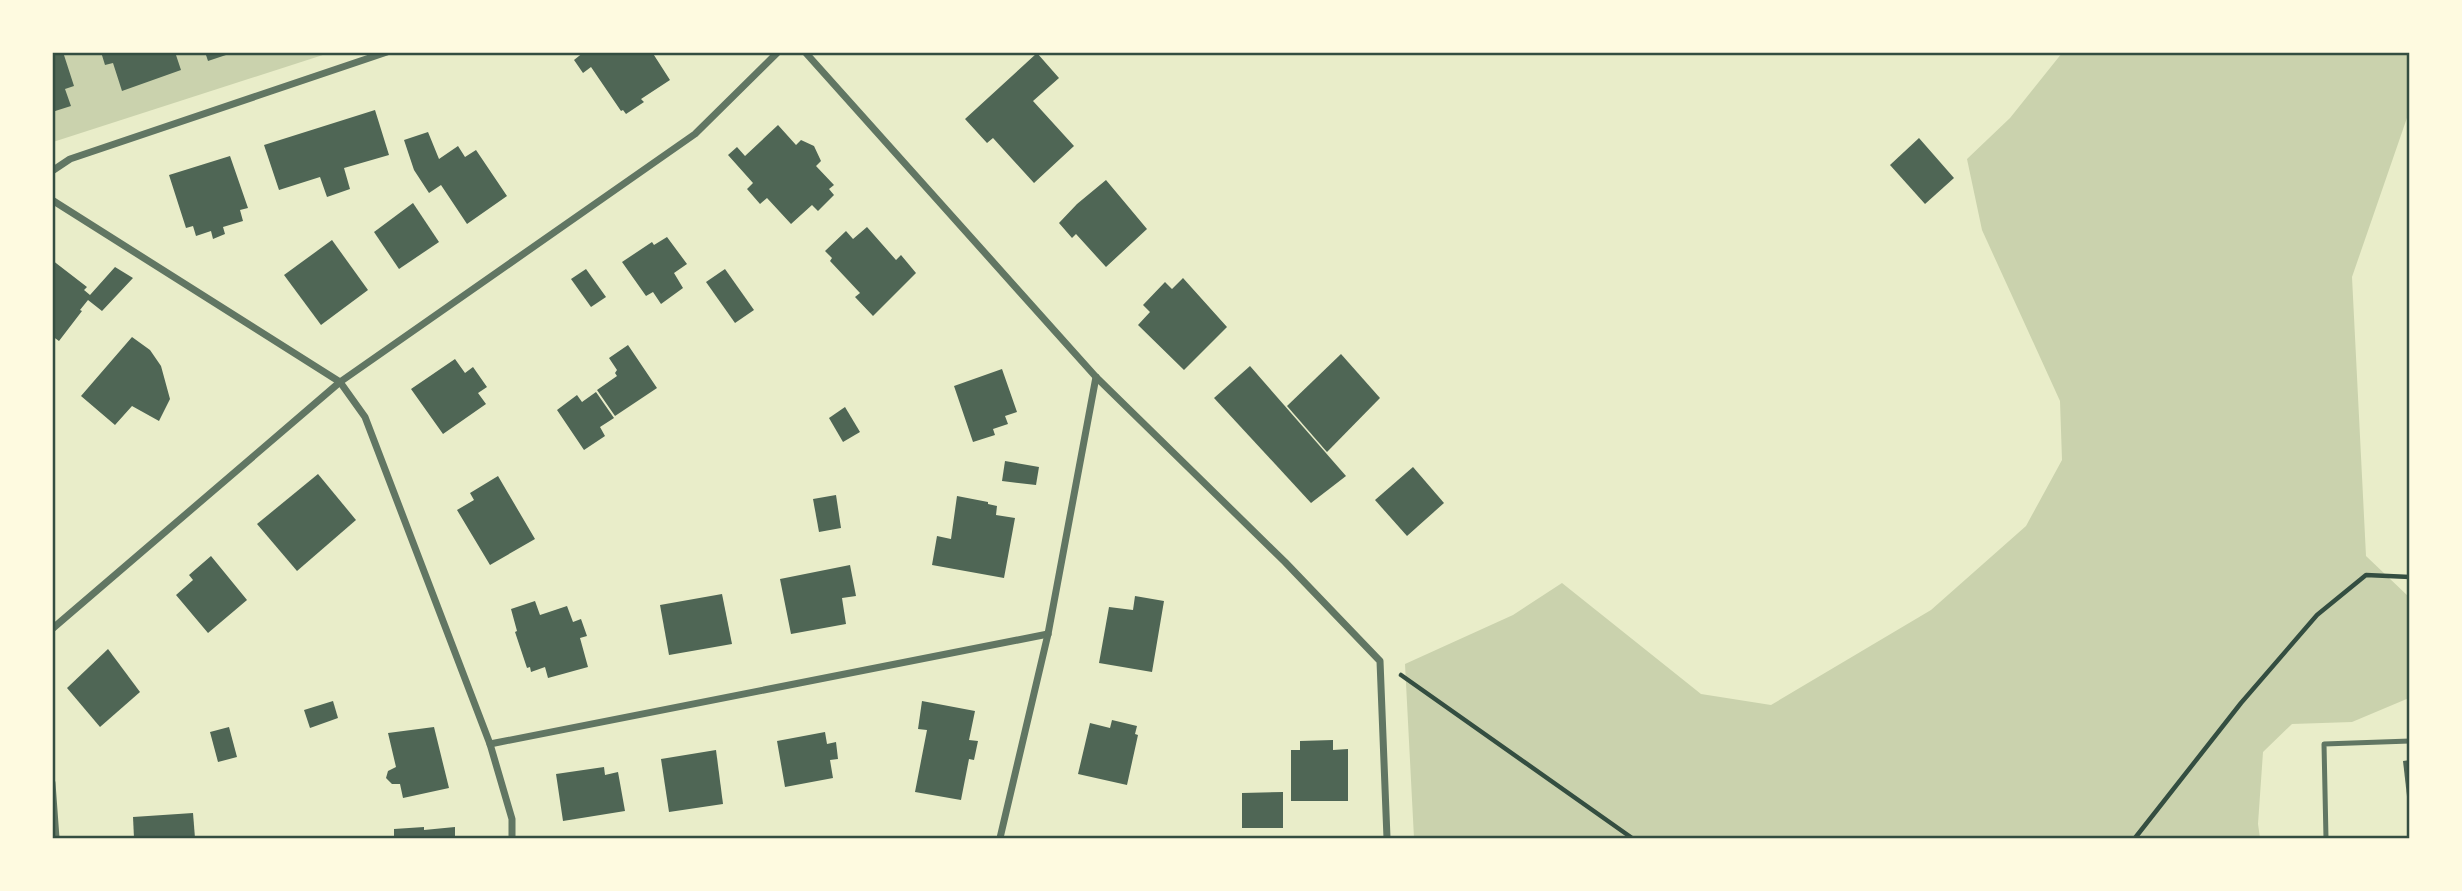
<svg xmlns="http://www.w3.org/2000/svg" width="2462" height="891" font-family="'Alegreya Sans',sans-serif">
	<rect width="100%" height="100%" fill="#e9edc9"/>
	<!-- green -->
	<g fill="#cad2ad">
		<polygon points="53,52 329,53 53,142"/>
		<polygon points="2062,53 2409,53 2409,112 2352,277 2366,556 2409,597 2409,698 2352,722 2292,724 2263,752 2258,824 2260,838 1414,838 1405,664 1513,615 1562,583 1701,694 1771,705 1931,610 2026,526 2062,460 2060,401 1982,230 1967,159 2010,118"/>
	</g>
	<!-- building -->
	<g fill="#4f6655">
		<polygon points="52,52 63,52 74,86 65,89 71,106 52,112"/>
		<polygon points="101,52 175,52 181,70 122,91 113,63 105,65"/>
		<polygon points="205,52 232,52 232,53 208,61"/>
		<polygon points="584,52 652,52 670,80 641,99 644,102 626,114 623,110 621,111 591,67 583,73 574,60"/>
		<polygon points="1037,53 1059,78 1033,101 1074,146 1034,183 993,138 987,143 965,119"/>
		<polygon points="375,110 389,155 344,168 350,189 327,197 320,177 279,190 264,145"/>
		<polygon points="778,125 796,145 801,140 814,146 821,161 816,166 834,185 829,189 834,195 818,211 812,205 791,224 767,198 760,204 747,189 753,183 728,155 737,147 745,156"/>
		<polygon points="428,132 439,159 458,146 465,157 476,150 507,196 467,224 441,185 429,193 414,170 404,140"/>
		<polygon points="1919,138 1954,178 1925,204 1890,165"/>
		<polygon points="230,156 248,208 240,210 243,221 223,227 225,234 213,239 211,231 196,236 193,226 186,228 169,175"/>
		<polygon points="1106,180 1147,229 1106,267 1076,234 1072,238 1059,223 1077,204"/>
		<polygon points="413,203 439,242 399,269 374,232"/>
		<polygon points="867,227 896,260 901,255 916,273 873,316 855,297 860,293 830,261 832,258 825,251 846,231 853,239"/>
		<polygon points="667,237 687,264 674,273 683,288 661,304 653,292 646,296 622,262 652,242 654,245"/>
		<polygon points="332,240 368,290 321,325 284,275"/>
		<polygon points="52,260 87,287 84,290 90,295 115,267 133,278 102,311 88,300 80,310 82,311 59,341 52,336"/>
		<polygon points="586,269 606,297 591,307 571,279"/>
		<polygon points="725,269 754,310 735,323 706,282"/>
		<polygon points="1183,278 1227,327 1184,370 1138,325 1150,312 1143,305 1165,282 1172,289"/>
		<polygon points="132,337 150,350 161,366 170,399 159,421 132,406 115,425 81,396"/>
		<polygon points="628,345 657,388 615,416 597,390 617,376 615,373 617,370 609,358"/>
		<polygon points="1341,354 1380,398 1327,452 1287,406"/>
		<polygon points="455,359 465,373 473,367 487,387 478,393 486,404 443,434 411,389"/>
		<polygon points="1250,366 1346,476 1311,503 1214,398"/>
		<polygon points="1002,369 1017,412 1005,416 1008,424 993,429 995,435 973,442 954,386"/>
		<polygon points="596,392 614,418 600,427 605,436 584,450 557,410 577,395 582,402"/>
		<polygon points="845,407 860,432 843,442 829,418"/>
		<polygon points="1005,461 1039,467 1036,485 1002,481"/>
		<polygon points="1413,467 1444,503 1407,536 1375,500"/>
		<polygon points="318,474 356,520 297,571 257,524"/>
		<polygon points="498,476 535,539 490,565 457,510 474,500 470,493"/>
		<polygon points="836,495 841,528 819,532 813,499"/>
		<polygon points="957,496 988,502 988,504 997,506 996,515 1015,518 1004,578 932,565 937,536 951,539"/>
		<polygon points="211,556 247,600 208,633 176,595 193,580 189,575"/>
		<polygon points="850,565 856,596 842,598 846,624 791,634 780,579"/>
		<polygon points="722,594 732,644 669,655 660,605"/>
		<polygon points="1135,596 1164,601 1152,672 1099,663 1109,607 1133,610"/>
		<polygon points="535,601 540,615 567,606 573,622 581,619 587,636 580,638 588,667 548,678 545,667 531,672 530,667 527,668 515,632 517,631 511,609"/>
		<polygon points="108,649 140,692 100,727 67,688"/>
		<polygon points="333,701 338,718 310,728 304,710"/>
		<polygon points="922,701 975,711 969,740 978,741 974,760 969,759 961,800 915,792 927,730 918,729"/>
		<polygon points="1112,720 1137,726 1135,734 1138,735 1127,785 1078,774 1090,723 1110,728"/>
		<polygon points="229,727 237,757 218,762 210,732"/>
		<polygon points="434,727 449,788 403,798 400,784 392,784 386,778 388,771 396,767 388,733"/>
		<polygon points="825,732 827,744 836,742 838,759 830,760 833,778 785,787 777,741"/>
		<polygon points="1333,740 1333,750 1348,749 1348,801 1291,801 1291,750 1300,750 1300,741"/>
		<polygon points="716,750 723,804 669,812 661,759"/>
		<polygon points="2410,760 2410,805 2408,805 2403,761"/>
		<polygon points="604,767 605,775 618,772 625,811 563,821 556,774"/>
		<polygon points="1283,792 1283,828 1242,828 1242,793"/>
		<polygon points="193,813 195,838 134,838 133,817"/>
		<polygon points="424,827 424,830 455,827 455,838 394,838 394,829"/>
	</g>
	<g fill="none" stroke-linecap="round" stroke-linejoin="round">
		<!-- path -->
		<g stroke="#344e41" stroke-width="4.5">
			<polyline points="1401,675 1632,838"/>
			<polyline points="2135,838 2241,703 2317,615 2366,575 2410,577"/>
		</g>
		<!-- service -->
		<polyline stroke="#617663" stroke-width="5" points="2326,838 2324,744 2410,741"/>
		<!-- minor -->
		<g stroke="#617663" stroke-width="7">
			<polyline points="805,52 1096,377 1285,562 1380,661 1387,838"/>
			<polyline points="52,171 70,159 387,52"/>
			<polyline points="52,200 340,382 365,417 490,744 512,819 512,838"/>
			<polyline points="52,629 340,382 695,134 778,52"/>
			<polyline points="490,744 1048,634"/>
			<polyline points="52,783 56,838"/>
			<polyline points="1000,838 1048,634 1096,377"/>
		</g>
	</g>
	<!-- border -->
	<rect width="2462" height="891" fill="none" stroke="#fefae0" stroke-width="108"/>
	<rect x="54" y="54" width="2354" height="783" fill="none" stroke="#344e41" stroke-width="2.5"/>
</svg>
